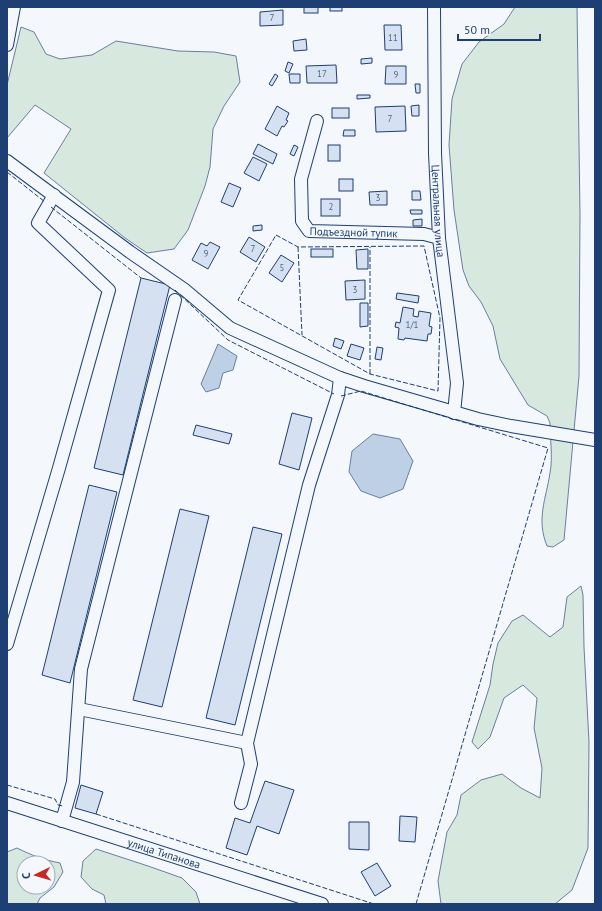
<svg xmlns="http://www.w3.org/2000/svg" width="602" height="911" font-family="'PT Sans',sans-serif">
	<rect width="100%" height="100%" fill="#f4f7fb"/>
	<!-- green -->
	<g fill="#d7e8df" stroke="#687fa3" fill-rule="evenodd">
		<path d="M515,7H577L580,214L579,376L564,540L553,547L547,546C536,519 546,499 550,473C553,457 550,439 550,423L547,416L528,405L500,359L493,326L481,302L469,286L463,270L454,210L449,145L452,99L462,64L479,42L504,24Z"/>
		<polygon points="21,27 34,32 46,54 60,59 92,55 116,41 178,51 214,52 236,56 240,82 224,106 213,129 210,167 205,186 188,230 174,249 147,253 125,238 44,173 71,129 35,105 7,138 7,85"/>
		<polygon points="581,586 583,595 584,647 589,742 588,848 572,890 555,904 441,904 438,881 447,832 457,815 461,795 481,780 502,774 521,788 540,798 542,768 534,728 537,698 523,685 504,698 490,737 478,749 472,742 490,685 493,664 498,643 512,621 523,615 550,637 563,627 567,597"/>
		<path d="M17,848C31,855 44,860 60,863L63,872L54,887L40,898L37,904H7V852ZM24,863H48V887H24Z"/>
		<polygon points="96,849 148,866 182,878 196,892 200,904 106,904 104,895 92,889 81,877 83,861"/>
	</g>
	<!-- water -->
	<g fill="#bed0e5" stroke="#687fa3">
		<polygon points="218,344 237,356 233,370 223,373 219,388 206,392 201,384"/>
		<polygon points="373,434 400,439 413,461 403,489 380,498 361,491 349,472 352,451"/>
	</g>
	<!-- building -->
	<g fill="#d5e0f0" stroke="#1d3f73">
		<rect x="304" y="7" width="14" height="6"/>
		<rect x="330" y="7" width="12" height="4"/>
		<polygon points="283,10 283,25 260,26 260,12"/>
		<polygon points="384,25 401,25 402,50 385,50"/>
		<polygon points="306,39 307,50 294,51 293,41"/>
		<polygon points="372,58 372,63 361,64 361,59"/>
		<polygon points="288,62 293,64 289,73 285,71"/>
		<polygon points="336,65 337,83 307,83 306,66"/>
		<polygon points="386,66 406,66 406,84 385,84"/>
		<polygon points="275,74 278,76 272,86 269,84"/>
		<polygon points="289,74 300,74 300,83 290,83"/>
		<polygon points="415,84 420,84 420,93 416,93"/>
		<polygon points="357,95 370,95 370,98 357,99"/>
		<polygon points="419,105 419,116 412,116 411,106"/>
		<polygon points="277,106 289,113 286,120 288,121 284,127 282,126 277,136 265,129"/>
		<polygon points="405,106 406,131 376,132 375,107"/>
		<rect x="332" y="108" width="17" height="10"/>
		<polygon points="344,130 355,130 355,136 343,136"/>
		<polygon points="258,144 277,154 273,164 253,154"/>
		<polygon points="294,145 298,147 294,156 290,154"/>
		<rect x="328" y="145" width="12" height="16"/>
		<polygon points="253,157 267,164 259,181 244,173"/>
		<rect x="339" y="179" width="14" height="12"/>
		<polygon points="229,183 241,188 233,207 221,202"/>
		<polygon points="387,191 387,205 370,205 369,192"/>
		<polygon points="412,191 420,191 421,200 412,200"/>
		<rect x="321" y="199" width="19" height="17"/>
		<polygon points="410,210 422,210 422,214 411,214"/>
		<polygon points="422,219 422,226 413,226 413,220"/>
		<polygon points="262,225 262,230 253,231 253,226"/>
		<polygon points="249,237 265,247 256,262 240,252"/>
		<polygon points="210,242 220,247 208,269 192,260 201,243 207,246"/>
		<rect x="311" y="249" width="22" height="8"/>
		<polygon points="368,249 368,269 357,269 356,250"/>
		<polygon points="281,255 294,263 282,282 269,273"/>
		<polygon points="141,278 170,285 123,475 94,468"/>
		<polygon points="365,280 365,299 346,300 345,281"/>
		<polygon points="397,293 419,296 418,303 396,299"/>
		<polygon points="360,303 368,303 368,326 360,327"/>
		<polygon points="403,307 414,309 413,316 418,317 419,311 431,313 429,326 432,327 431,334 428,334 427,341 405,338 404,340 398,339 399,328 395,327 396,322 400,323"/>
		<polygon points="335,338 344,341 341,349 333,346"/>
		<polygon points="351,344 364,348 360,360 347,356"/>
		<polygon points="377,347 383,348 381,360 375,359"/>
		<polygon points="292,413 312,418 299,470 279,464"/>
		<polygon points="196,425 232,434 229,444 193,435"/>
		<polygon points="89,485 117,492 70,683 42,675"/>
		<polygon points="180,509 209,516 162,707 133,700"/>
		<polygon points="253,527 282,534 235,725 206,718"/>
		<polygon points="265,781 294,790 279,834 257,826 247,855 226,848 235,818 250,823"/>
		<polygon points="81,785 103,792 96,814 75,808"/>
		<polygon points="400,816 417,817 415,842 399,841"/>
		<polygon points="349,822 369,822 369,850 349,849"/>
		<polygon points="377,863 391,886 375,896 361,872"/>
	</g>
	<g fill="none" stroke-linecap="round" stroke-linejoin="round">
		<!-- minor casing -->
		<g stroke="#1d3f73" stroke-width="14">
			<g id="minor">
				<path id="s1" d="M434,7L435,153L439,238L457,383L454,413"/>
				<polyline points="7,45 14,7"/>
				<path id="s2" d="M317,121L301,179L302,221L309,231L424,234L439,238"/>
				<polyline points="7,161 130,252 185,290 230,328 340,378 364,386 478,419 511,426 595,440"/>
				<polyline points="7,644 59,468 109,290 38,223 54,195"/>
				<polyline points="79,709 247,743"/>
				<path id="s3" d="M7,803L322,904"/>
				<polyline points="241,803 251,764 247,743 309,485 338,395 340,378"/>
				<polyline points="62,821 73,782 81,669 175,300"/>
			</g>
		</g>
		<!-- minor -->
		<use href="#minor" stroke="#f4f7fb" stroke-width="12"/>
		<!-- fence -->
		<g stroke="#1d3f73" stroke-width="1" stroke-dasharray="5 2" stroke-linecap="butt">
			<polyline points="7,172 45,202"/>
			<polyline points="51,207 141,278"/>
			<polygon points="276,235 298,247 424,246 440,318 438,391 370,374 238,300"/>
			<polyline points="298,247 302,335"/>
			<polyline points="175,290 228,340 334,394"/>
			<polyline points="370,374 370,247"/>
			<polyline points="341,396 361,391 548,448 416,904"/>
			<polyline points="7,785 55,799 58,805 63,806"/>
			<polyline points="96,814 374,904"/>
		</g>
	</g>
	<g text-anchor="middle" stroke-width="3" stroke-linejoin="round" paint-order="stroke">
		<!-- number labels -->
		<g font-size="9" fill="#4b6792">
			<text x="272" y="21">7</text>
			<text x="393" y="41">11</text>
			<text x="322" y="77">17</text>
			<text x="396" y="78">9</text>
			<text x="390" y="122">7</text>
			<text x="378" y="201">3</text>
			<text x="331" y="210">2</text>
			<text x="253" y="252">7</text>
			<text x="206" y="257">9</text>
			<text x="282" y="271">5</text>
			<text x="355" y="293">3</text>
			<text x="412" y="328">1/1</text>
		</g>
		<!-- street labels -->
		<g font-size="11" fill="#1d3f73" stroke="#f4f7fb">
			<text dy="4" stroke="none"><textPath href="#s1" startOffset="204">Центральная улица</textPath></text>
			<text dy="4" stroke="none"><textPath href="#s2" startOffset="159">Подъездной тупик</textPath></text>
			<text dy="4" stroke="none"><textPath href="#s3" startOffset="165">улица Типанова</textPath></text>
		</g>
	</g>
	<!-- border -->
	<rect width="602" height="911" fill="none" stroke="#1d3f73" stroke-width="16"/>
	<!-- north arrow -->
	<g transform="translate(36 875) rotate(265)"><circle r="19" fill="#f4f7fb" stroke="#9eadc5"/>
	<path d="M0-3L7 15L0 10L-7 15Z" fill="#c62828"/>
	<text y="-6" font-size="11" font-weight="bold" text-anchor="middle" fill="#1d3f73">С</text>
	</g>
	<!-- scale -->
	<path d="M458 34v6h82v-6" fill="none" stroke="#1d3f73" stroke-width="2"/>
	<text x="464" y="34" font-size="12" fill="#1d3f73" stroke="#f4f7fb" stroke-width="3" paint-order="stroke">50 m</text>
</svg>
